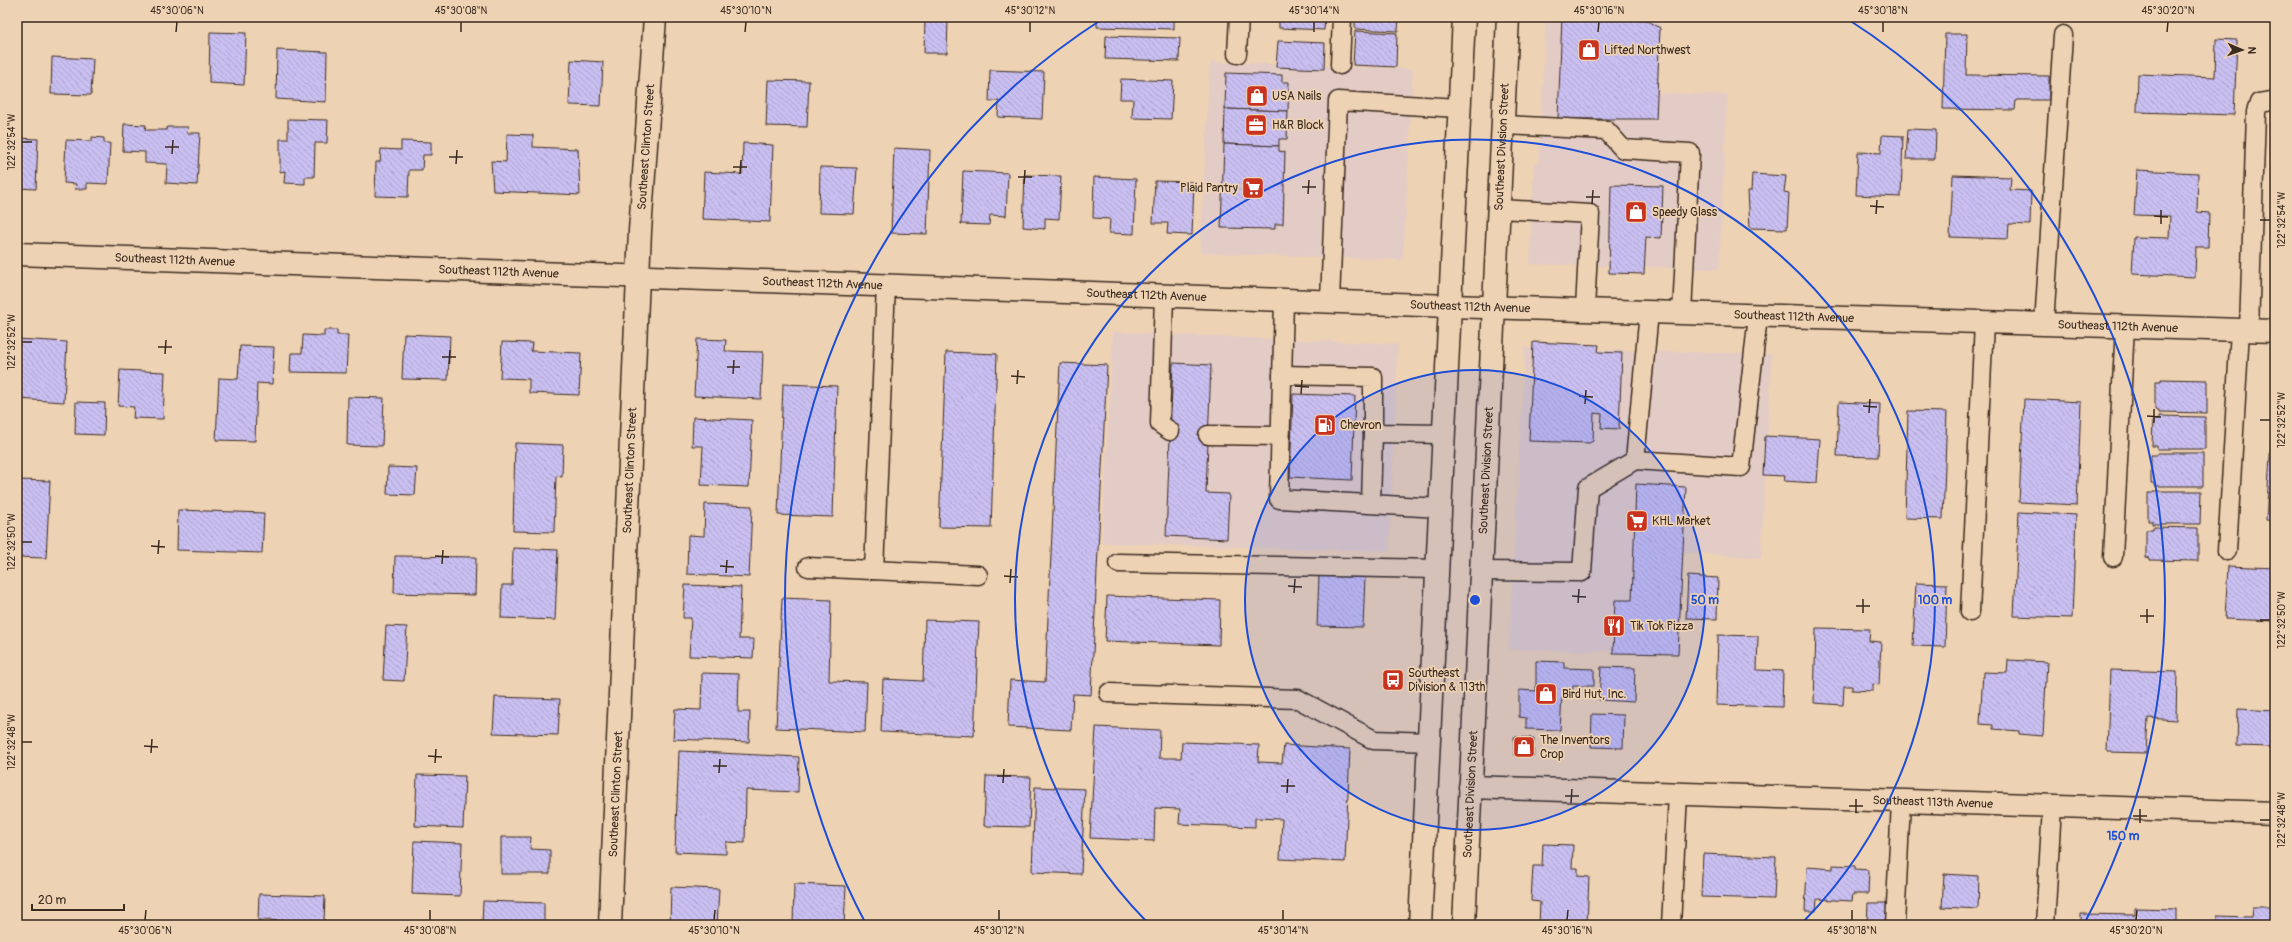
<svg xmlns="http://www.w3.org/2000/svg" width="2292" height="942" font-family="Pangolin,sans-serif">
	<defs>
		<pattern id="building-back-hatch" width="6" height="6" patternUnits="userSpaceOnUse"><rect width="6" height="6" fill="#c9bff1"/><path d="M-1 5l2 2M0 0l6 6M5-1l2 2" fill="none" stroke="#aea4ce"/></pattern>
	</defs>
	<rect width="100%" height="100%" fill="#eed2b4"/>
	<filter id="ink" filterUnits="userSpaceOnUse"><feTurbulence type="fractalNoise" baseFrequency=".025" numOctaves="2"/><feDisplacementMap in="SourceGraphic" scale="8" xChannelSelector="R" yChannelSelector="G"/><feConvolveMatrix kernelMatrix="1 2 1 2 8 2 1 2 1" color-interpolation-filters="sRGB"/></filter>
	<g filter="url(#ink)">
		<!-- built -->
		<g fill="#e3ccc6">
			<polygon points="1546,17 1661,17 1658,93 1727,95 1719,269 1530,264 1534,162 1539,162"/>
			<polygon points="1210,62 1413,69 1403,260 1200,253"/>
			<polygon points="1113,332 1398,344 1389,551 1102,543"/>
			<polygon points="1525,348 1772,354 1761,558 1683,552 1679,653 1509,649"/>
		</g>
		<!-- building -->
		<g fill="url(#building-back-hatch)" stroke="#3b2a1e">
			<polygon points="958,17 1006,17 1006,22 958,21"/>
			<polygon points="1097,17 1174,17 1174,29 1097,27"/>
			<polygon points="1279,17 1325,17 1324,30 1279,28"/>
			<polygon points="1355,17 1399,17 1398,31 1355,29"/>
			<polygon points="1562,17 1647,20 1660,28 1656,119 1558,119"/>
			<polygon points="925,19 948,20 947,53 924,53"/>
			<polygon points="1355,31 1397,33 1396,67 1353,65"/>
			<polygon points="210,32 246,33 244,85 209,83"/>
			<polygon points="1945,34 1967,34 1966,75 2049,76 2049,100 2016,100 2015,110 1943,109"/>
			<polygon points="1106,36 1180,38 1179,61 1105,59"/>
			<polygon points="2216,39 2237,40 2234,115 2137,112 2138,74 2215,77"/>
			<polygon points="1278,41 1325,43 1324,69 1276,67"/>
			<polygon points="277,50 327,52 326,102 276,99"/>
			<polygon points="52,57 93,59 91,95 51,94"/>
			<polygon points="571,60 603,62 601,106 569,105"/>
			<polygon points="990,70 1044,72 1042,119 998,117 999,101 989,101"/>
			<polygon points="1226,73 1282,75 1282,82 1289,82 1288,111 1225,109"/>
			<polygon points="1121,79 1173,81 1171,119 1132,118 1133,99 1120,99"/>
			<polygon points="768,80 809,81 807,127 766,126"/>
			<polygon points="1225,109 1288,111 1287,139 1279,139 1279,146 1224,144"/>
			<polygon points="288,119 328,120 327,143 315,143 314,177 305,177 305,184 284,183 285,171 280,172 280,139 288,139"/>
			<polygon points="124,124 146,125 145,130 166,130 167,127 188,127 187,133 200,133 197,185 166,183 167,164 145,163 145,152 123,151"/>
			<polygon points="1908,129 1936,130 1935,159 1906,159"/>
			<polygon points="507,134 533,135 533,147 578,149 580,195 493,191 491,161 506,162"/>
			<polygon points="1882,135 1903,136 1901,197 1856,195 1858,152 1881,153"/>
			<polygon points="92,137 104,138 104,143 110,143 108,184 87,183 87,189 75,189 76,184 64,183 66,140 92,141"/>
			<polygon points="17,138 38,139 36,189 17,188"/>
			<polygon points="401,141 431,142 431,155 423,155 422,170 409,170 408,197 375,196 376,162 380,162 381,149 401,150"/>
			<polygon points="743,143 773,145 770,222 702,219 704,172 742,174"/>
			<polygon points="1224,144 1279,146 1279,151 1285,152 1283,224 1275,224 1275,229 1221,228"/>
			<polygon points="894,148 930,150 927,234 891,233"/>
			<polygon points="820,167 857,168 854,214 819,213"/>
			<polygon points="2137,170 2198,173 2197,212 2209,213 2208,247 2196,247 2195,277 2132,274 2134,237 2169,238 2170,216 2134,215"/>
			<polygon points="963,171 1008,173 1006,216 990,215 989,225 961,224"/>
			<polygon points="1752,174 1786,176 1784,192 1789,193 1787,229 1750,228 1748,191 1751,191"/>
			<polygon points="1025,175 1061,176 1059,219 1045,218 1045,229 1023,227"/>
			<polygon points="1953,175 2011,177 2010,190 2031,191 2030,225 2009,224 2008,239 1950,237"/>
			<polygon points="1094,177 1136,179 1134,234 1109,233 1110,219 1093,218"/>
			<polygon points="1155,181 1194,182 1192,235 1167,234 1168,223 1153,223"/>
			<polygon points="1611,185 1663,186 1661,238 1646,237 1644,274 1609,273"/>
			<polygon points="324,330 337,330 337,335 348,335 346,373 290,372 291,353 302,353 303,335 324,336"/>
			<polygon points="404,334 450,336 448,380 402,379"/>
			<polygon points="17,339 67,342 64,402 17,399"/>
			<polygon points="697,339 726,340 725,351 763,352 761,399 694,396"/>
			<polygon points="502,342 532,343 531,351 581,353 579,395 529,393 529,379 500,378"/>
			<polygon points="1533,342 1599,345 1598,352 1622,353 1619,429 1601,428 1602,414 1594,413 1593,441 1589,443 1529,441"/>
			<polygon points="240,346 274,347 272,384 257,383 255,441 216,440 219,378 238,379"/>
			<polygon points="946,352 997,354 991,528 939,527"/>
			<polygon points="1060,363 1107,365 1091,695 1073,694 1071,730 1008,727 1010,680 1045,682"/>
			<polygon points="1173,363 1211,365 1206,493 1229,494 1227,539 1166,536"/>
			<polygon points="120,370 165,372 163,419 133,418 134,407 118,406"/>
			<polygon points="2161,379 2207,380 2207,413 2159,412 2159,410 2155,409 2155,382 2161,382"/>
			<polygon points="783,384 837,386 833,517 778,515"/>
			<polygon points="1293,394 1355,396 1352,480 1290,477"/>
			<polygon points="348,397 384,398 382,446 347,445"/>
			<polygon points="2024,399 2081,402 2077,505 2019,502"/>
			<polygon points="76,402 105,403 104,435 75,434"/>
			<polygon points="1839,402 1880,404 1878,457 1837,456"/>
			<polygon points="1908,411 1947,412 1943,519 1905,518"/>
			<polygon points="2159,416 2205,417 2205,449 2157,449 2157,446 2152,446 2153,419 2159,419"/>
			<polygon points="693,417 752,420 749,487 701,485 703,446 692,446"/>
			<polygon points="1765,436 1820,439 1817,483 1784,481 1785,476 1763,475"/>
			<polygon points="2271,440 2275,440 2275,521 2266,520"/>
			<polygon points="515,443 563,445 562,477 556,476 554,532 513,531"/>
			<polygon points="2157,453 2203,453 2203,486 2155,486 2155,483 2151,483 2151,455 2157,455"/>
			<polygon points="388,467 417,468 415,495 387,494"/>
			<polygon points="19,480 50,481 46,558 17,557"/>
			<polygon points="1636,484 1686,487 1678,654 1613,653 1615,600 1632,600"/>
			<polygon points="2154,491 2201,491 2200,524 2152,524 2152,521 2148,521 2148,493 2154,493"/>
			<polygon points="705,504 752,506 749,577 687,574 688,535 704,536"/>
			<polygon points="178,510 264,513 262,553 177,550"/>
			<polygon points="2019,512 2076,515 2072,618 2014,616"/>
			<polygon points="2153,527 2198,528 2198,561 2150,560 2150,558 2146,557 2146,530 2153,530"/>
			<polygon points="513,548 558,550 555,620 501,618 502,585 512,585"/>
			<polygon points="395,556 476,557 475,595 394,593"/>
			<polygon points="2228,566 2275,568 2275,621 2225,619"/>
			<polygon points="1319,575 1365,577 1363,627 1317,626"/>
			<polygon points="1688,576 1718,578 1717,619 1686,618"/>
			<polygon points="1916,583 1947,584 1945,647 1913,646"/>
			<polygon points="685,585 741,587 739,639 754,639 753,658 689,656 691,618 683,618"/>
			<polygon points="1107,596 1220,600 1219,645 1105,641"/>
			<polygon points="782,598 831,600 829,681 867,682 865,732 776,728"/>
			<polygon points="925,620 979,622 974,736 881,732 883,679 923,681"/>
			<polygon points="386,626 407,627 404,681 383,680"/>
			<polygon points="1816,628 1870,629 1869,641 1881,642 1879,685 1873,684 1873,691 1852,690 1852,686 1844,686 1843,705 1814,703"/>
			<polygon points="1718,635 1758,636 1757,670 1783,671 1782,707 1716,705"/>
			<polygon points="2008,660 2047,662 2043,736 2019,734 2019,731 1993,729 1993,725 1980,724 1983,672 2007,673"/>
			<polygon points="1536,661 1564,662 1564,668 1594,669 1594,686 1573,686 1572,697 1562,697 1560,730 1526,729 1526,718 1519,717 1519,690 1536,691"/>
			<polygon points="1601,667 1635,668 1634,702 1599,700"/>
			<polygon points="2110,670 2177,672 2176,720 2148,718 2146,753 2107,752"/>
			<polygon points="702,673 739,674 738,712 750,712 749,742 673,739 675,709 701,710"/>
			<polygon points="495,697 560,699 558,735 493,733"/>
			<polygon points="2238,709 2275,711 2275,738 2272,738 2272,747 2237,746"/>
			<polygon points="1592,714 1624,715 1623,748 1591,747"/>
			<polygon points="1096,727 1160,730 1159,758 1181,758 1182,742 1259,745 1258,762 1282,763 1284,745 1350,749 1345,862 1280,859 1282,819 1255,818 1255,827 1179,824 1180,809 1155,808 1154,841 1090,838"/>
			<polygon points="1514,737 1534,738 1533,756 1514,755"/>
			<polygon points="679,751 799,757 798,792 746,790 745,843 726,842 726,854 675,852"/>
			<polygon points="417,775 465,776 463,828 415,826"/>
			<polygon points="986,776 1031,777 1029,827 984,826"/>
			<polygon points="1035,787 1085,789 1081,874 1032,872"/>
			<polygon points="501,837 531,837 530,849 550,850 550,874 501,874"/>
			<polygon points="414,841 462,843 460,896 412,894"/>
			<polygon points="1543,844 1573,845 1572,868 1578,868 1578,876 1589,877 1587,925 1539,925 1540,902 1531,901 1533,866 1542,866"/>
			<polygon points="1703,854 1776,857 1774,899 1701,897"/>
			<polygon points="1833,865 1855,866 1855,869 1869,870 1868,894 1853,894 1852,901 1817,899 1816,911 1805,911 1807,867 1833,869"/>
			<polygon points="1944,874 1979,876 1978,909 1942,907"/>
			<polygon points="794,884 846,886 844,925 793,925"/>
			<polygon points="671,887 719,889 717,925 670,925"/>
			<polygon points="259,894 325,896 324,922 258,920"/>
			<polygon points="483,901 544,903 544,925 482,925"/>
			<polygon points="1868,903 1889,903 1888,925 1867,925"/>
			<polygon points="2252,907 2275,907 2275,925 2217,925 2217,916 2251,917"/>
			<polygon points="2135,908 2176,909 2176,925 2081,925 2081,914 2135,915"/>
		</g>
		<g fill="none" stroke-linecap="round" stroke-linejoin="round">
			<!-- service casing -->
			<g stroke="#3b2a1e" stroke-width="21">
				<g id="service">
					<polyline points="1237,54 1239,17"/>
					<polyline points="1340,65 1342,17"/>
					<polyline points="1503,125 1606,130 1623,149 1690,153 1682,313"/>
					<polyline points="1499,209 1590,214 1585,309"/>
					<polyline points="1164,296 1160,424 1170,431"/>
					<polyline points="1284,300 1279,499 1440,508"/>
					<polyline points="1330,301 1338,101 1459,108"/>
					<polyline points="2044,324 2063,35"/>
					<polyline points="2249,330 2256,112 2259,103 2272,101"/>
					<polyline points="1282,375 1373,377 1373,433 1444,434"/>
					<polyline points="1208,435 1280,436"/>
					<polyline points="1635,460 1741,467 1758,316"/>
					<polyline points="1371,503 1373,433"/>
					<polyline points="2227,551 2240,330"/>
					<polyline points="2113,557 2125,326"/>
					<polyline points="1118,563 1437,569"/>
					<polyline points="808,567 978,575"/>
					<polyline points="874,570 886,285"/>
					<polyline points="1481,571 1582,572 1588,488 1635,460 1649,312"/>
					<polyline points="1970,612 1984,323"/>
					<polyline points="1109,693 1298,699 1374,740 1430,742"/>
					<polyline points="1671,925 1678,795"/>
					<polyline points="1895,925 1901,802"/>
					<polyline points="2045,925 2052,807"/>
				</g>
			</g>
			<!-- minor casing -->
			<g stroke="#3b2a1e" stroke-width="25">
				<g id="minor">
					<path id="s1" d="M1470,787L2275,813"/>
					<path id="s2" d="M610,925L640,231L655,17"/>
				</g>
			</g>
			<!-- secondary casing -->
			<g stroke="#3b2a1e" stroke-width="25">
				<g id="secondary">
					<path id="s3" d="M17,254L1450,306L2275,331"/>
				</g>
			</g>
			<!-- primary casing -->
			<g stroke="#3b2a1e" stroke-width="25">
				<g id="primary">
					<polyline points="1420,925 1464,17"/>
					<path id="s4" d="M1464,925L1508,17"/>
				</g>
			</g>
			<!-- service -->
			<use href="#service" stroke="#eed2b4" stroke-width="18"/>
			<!-- minor -->
			<use href="#minor" stroke="#eed2b4" stroke-width="22"/>
			<!-- secondary -->
			<use href="#secondary" stroke="#eed2b4" stroke-width="22"/>
			<!-- primary -->
			<use href="#primary" stroke="#eed2b4" stroke-width="22"/>
		</g>
	</g>
	<!-- ticks -->
	<path fill="none" stroke="#3b2a1e" stroke-width="1.5" d="M176,32L177,22M461,32V22M745,32L746,22M1030,32V22M1314,32V22M1598,32L1599,22M1883,32V22M2167,32L2168,22M22,142H32M165,147H179M172,154L173,140M449,157H463M456,164L457,150M733,167H747M740,174L741,160M1018,177H1032M1024,184L1025,170M1302,187H1316M1308,194L1309,180M1586,197H1600M1592,204L1593,190M1870,206L1884,207M1876,214L1877,200M2154,216L2168,217M2260,220H2270M2161,224V210M22,342H32M158,347H172M165,354L166,340M442,357H456M449,364L450,350M727,367H740M733,374L734,360M1011,376L1025,377M1017,384L1018,370M1295,386L1309,387M1301,394L1302,380M1579,396L1593,397M1585,404L1586,390M1863,406L1877,407M1869,413L1870,399M2147,416L2161,417M2260,420H2270M2154,423V409M22,542H32M151,546L165,547M158,554L159,540M435,556L449,557M442,564L443,550M720,566L734,567M726,573L727,560M1004,576L1018,577M1010,583L1011,569M1288,586L1302,587M1294,593L1295,579M1572,596L1586,597M1578,603L1579,589M1856,606H1870M1863,613V599M2140,616H2154M2260,620H2270M2147,623V609M22,742H32M144,746L158,747M151,753L152,739M428,756L442,757M435,763L436,749M713,766H727M719,773L720,759M997,776H1011M1003,783L1004,769M1281,786H1295M1287,793L1288,779M1565,796H1579M1571,803L1572,789M1849,806H1863M1856,813V799M2133,816H2147M2260,820H2270M2140,823V809M145,920L146,910M430,920V910M714,920L715,910M999,920V910M1283,920V910M1567,920L1568,910M1852,920V910M2136,920L2137,910"/>
	<!-- distance rings -->
	<circle cx="1475" cy="600" r="230" fill="#1d4ed8" fill-opacity=".12"/>
	<g fill="none" stroke="#1d4ed8" stroke-width="2">
		<circle cx="1475" cy="600" r="230"/>
		<path d="M1147 922A460 460 0 1 1 1803 922"/>
		<path d="M866 924A690 690 0 0 1 1104 18M1846 18A690 690 0 0 1 2084 924"/>
	</g>
	<!-- icons -->
	<defs>
		<g id="shop-square" transform="scale(1.15)"><rect x="-9" y="-9" width="18" height="18" rx="4" fill="#c8321e" stroke="#eed2b4"/><path d="M-5-2.5h2.3a2.7 3.5 0 0 1 5.4 0H5L5.5 6h-11ZM-1.5-2.5h3a1.5 2.3 0 0 0-3 0Z" fill="#fff"/></g>
		<g id="office-square" transform="scale(1.15)"><rect x="-9" y="-9" width="18" height="18" rx="4" fill="#c8321e" stroke="#eed2b4"/><path d="M-6-3h4V-5.5h4V-3h4V5H-6ZM-1-4.5V-3h2v-1.5ZM-6 0V1H6V0Z" fill="#fff"/></g>
		<g id="supermarket-square" transform="scale(1.15)"><rect x="-9" y="-9" width="18" height="18" rx="4" fill="#c8321e" stroke="#eed2b4"/><path d="M-6-5.5h2.5l.6 2H6L4.5 2H-2.5L-4.4-4H-6ZM-1.5 3.2a1.3 1.3 0 1 0 .1 0ZM3 3.2a1.3 1.3 0 1 0 .1 0Z" fill="#fff"/></g>
		<g id="fuel-square" transform="scale(1.15)"><rect x="-9" y="-9" width="18" height="18" rx="4" fill="#c8321e" stroke="#eed2b4"/><path d="M-5.5-6h7V0h2V4h1.3V-2.5L3-4.5l.8-.8L6-3V5H2.5V1h-1V6h-7ZM-4.2-4.7v3.2H.2V-4.7Z" fill="#fff"/></g>
		<g id="restaurant-square" transform="scale(1.15)"><rect x="-9" y="-9" width="18" height="18" rx="4" fill="#c8321e" stroke="#eed2b4"/><path d="M-5-6h1v4h1v-4h1v4h1v-4h1v5L-1.5 .5V6h-2V.5L-5-1ZM5-6V6H3V1.5H1.5Q1.5-4 5-6Z" fill="#fff"/></g>
		<g id="bus-square" transform="scale(1.15)"><rect x="-9" y="-9" width="18" height="18" rx="4" fill="#c8321e" stroke="#eed2b4"/><path d="M-5-6H5V4H4V6H2V4H-2V6H-4V4H-5ZM-3.5-4V0h7V-4ZM-3.5 1.2v1.5H-2V1.2ZM2 1.2v1.5H3.5V1.2Z" fill="#fff"/></g>
	</defs>
	<g fill-rule="evenodd">
		<use href="#shop-square" x="1589" y="50"/>
		<use href="#shop-square" x="1257" y="96"/>
		<use href="#office-square" x="1256" y="125"/>
		<use href="#supermarket-square" x="1253" y="188"/>
		<use href="#shop-square" x="1636" y="212"/>
		<use href="#fuel-square" x="1325" y="425"/>
		<use href="#supermarket-square" x="1637" y="521"/>
		<use href="#restaurant-square" x="1614" y="626"/>
		<use href="#bus-square" x="1393" y="680"/>
		<use href="#shop-square" x="1546" y="694"/>
		<use href="#shop-square" x="1524" y="747"/>
	</g>
	<g text-anchor="middle" stroke-width="3.5" stroke-linejoin="round" paint-order="stroke">
		<!-- poi labels -->
		<g font-size="12" fill="#3b2a1e" stroke="#eed2b4" text-anchor="start">
			<text x="1604" y="54">Lifted Northwest</text>
			<text x="1272" y="100">USA Nails</text>
			<text x="1272" y="129">H&amp;R Block</text>
			<text x="1238" y="192" text-anchor="end">Plaid Pantry</text>
			<text x="1652" y="216">Speedy Glass</text>
			<text x="1340" y="429">Chevron</text>
			<text x="1652" y="525">KHL Market</text>
			<text x="1630" y="630">Tik Tok Pizza</text>
			<text x="1408" y="677">Southeast<tspan x="1408" dy="14">Division &amp; 113th</tspan></text>
			<text x="1562" y="698">Bird Hut, Inc.</text>
			<text x="1540" y="744">The Inventors<tspan x="1540" dy="14">Crop</tspan></text>
		</g>
		<!-- street labels -->
		<g font-size="12" fill="#3b2a1e" stroke="#eed2b4">
			<text dy="4" stroke="none"><textPath href="#s2" startOffset="779">Southeast Clinton Street</textPath></text>
			<text dy="4" stroke="none"><textPath href="#s4" startOffset="779">Southeast Division Street</textPath></text>
			<text dy="4" stroke="none"><textPath href="#s3" startOffset="158">Southeast 112th Avenue</textPath></text>
			<text dy="4" stroke="none"><textPath href="#s3" startOffset="482">Southeast 112th Avenue</textPath></text>
			<text dy="4" stroke="none"><textPath href="#s3" startOffset="806">Southeast 112th Avenue</textPath></text>
			<text dy="4" stroke="none"><textPath href="#s3" startOffset="1130">Southeast 112th Avenue</textPath></text>
			<text dy="4" stroke="none"><textPath href="#s3" startOffset="1454">Southeast 112th Avenue</textPath></text>
			<text dy="4" stroke="none"><textPath href="#s3" startOffset="1778">Southeast 112th Avenue</textPath></text>
			<text dy="4" stroke="none"><textPath href="#s3" startOffset="2102">Southeast 112th Avenue</textPath></text>
			<text dy="4" stroke="none"><textPath href="#s2" startOffset="455">Southeast Clinton Street</textPath></text>
			<text dy="4" stroke="none"><textPath href="#s4" startOffset="455">Southeast Division Street</textPath></text>
			<text dy="4" stroke="none"><textPath href="#s2" startOffset="131">Southeast Clinton Street</textPath></text>
			<text dy="4" stroke="none"><textPath href="#s4" startOffset="131">Southeast Division Street</textPath></text>
			<text dy="4" stroke="none"><textPath href="#s1" startOffset="463">Southeast 113th Avenue</textPath></text>
		</g>
	</g>
	<circle cx="1475" cy="600" r="6" fill="#1d4ed8" stroke="#eed2b4" stroke-width="2"/>
	<g font-size="12" text-anchor="middle" font-weight="bold" fill="#1d4ed8" stroke="#eed2b4" stroke-width="3.5" stroke-linejoin="round" paint-order="stroke">
		<text x="1705" y="604">50 m</text>
		<text x="1935" y="604">100 m</text>
		<text x="2123" y="840">150 m</text>
	</g>
	<!-- margin -->
	<rect width="2292" height="942" fill="none" stroke="#eed2b4" stroke-width="44"/>
	<!-- north arrow -->
	<g transform="translate(2242 50) rotate(92)" stroke="#eed2b4" stroke-width="3" paint-order="stroke">
	<path d="M0-3L7 15L0 10L-7 15Z" fill="#3b2a1e"/>
	<text y="-6" font-size="11" font-weight="bold" text-anchor="middle" fill="#3b2a1e">N</text>
	</g>
	<!-- scale -->
	<path d="M32 904v6h92v-6" fill="none" stroke="#3b2a1e" stroke-width="2"/>
	<text x="38" y="904" font-size="12" fill="#3b2a1e" stroke="#eed2b4" stroke-width="3" paint-order="stroke">20 m</text>
	<rect x="22" y="22" width="2248" height="898" fill="none" stroke="#3b2a1e" stroke-width="1.5"/>
	<g font-size="10" text-anchor="middle" fill="#3b2a1e">
		<text x="177" y="14">45°30'06"N</text>
		<text x="461" y="14">45°30'08"N</text>
		<text x="746" y="14">45°30'10"N</text>
		<text x="1030" y="14">45°30'12"N</text>
		<text x="1314" y="14">45°30'14"N</text>
		<text x="1599" y="14">45°30'16"N</text>
		<text x="1883" y="14">45°30'18"N</text>
		<text x="2168" y="14">45°30'20"N</text>
		<text transform="translate(11 142) rotate(-90)" y="4">122°32'54"W</text>
		<text transform="translate(2281 220) rotate(-90)" y="4">122°32'54"W</text>
		<text transform="translate(11 342) rotate(-90)" y="4">122°32'52"W</text>
		<text transform="translate(2281 420) rotate(-90)" y="4">122°32'52"W</text>
		<text transform="translate(11 542) rotate(-90)" y="4">122°32'50"W</text>
		<text transform="translate(2281 620) rotate(-90)" y="4">122°32'50"W</text>
		<text transform="translate(11 742) rotate(-90)" y="4">122°32'48"W</text>
		<text transform="translate(2281 820) rotate(-90)" y="4">122°32'48"W</text>
		<text x="145" y="934">45°30'06"N</text>
		<text x="430" y="934">45°30'08"N</text>
		<text x="714" y="934">45°30'10"N</text>
		<text x="999" y="934">45°30'12"N</text>
		<text x="1283" y="934">45°30'14"N</text>
		<text x="1567" y="934">45°30'16"N</text>
		<text x="1852" y="934">45°30'18"N</text>
		<text x="2136" y="934">45°30'20"N</text>
	</g>
</svg>
